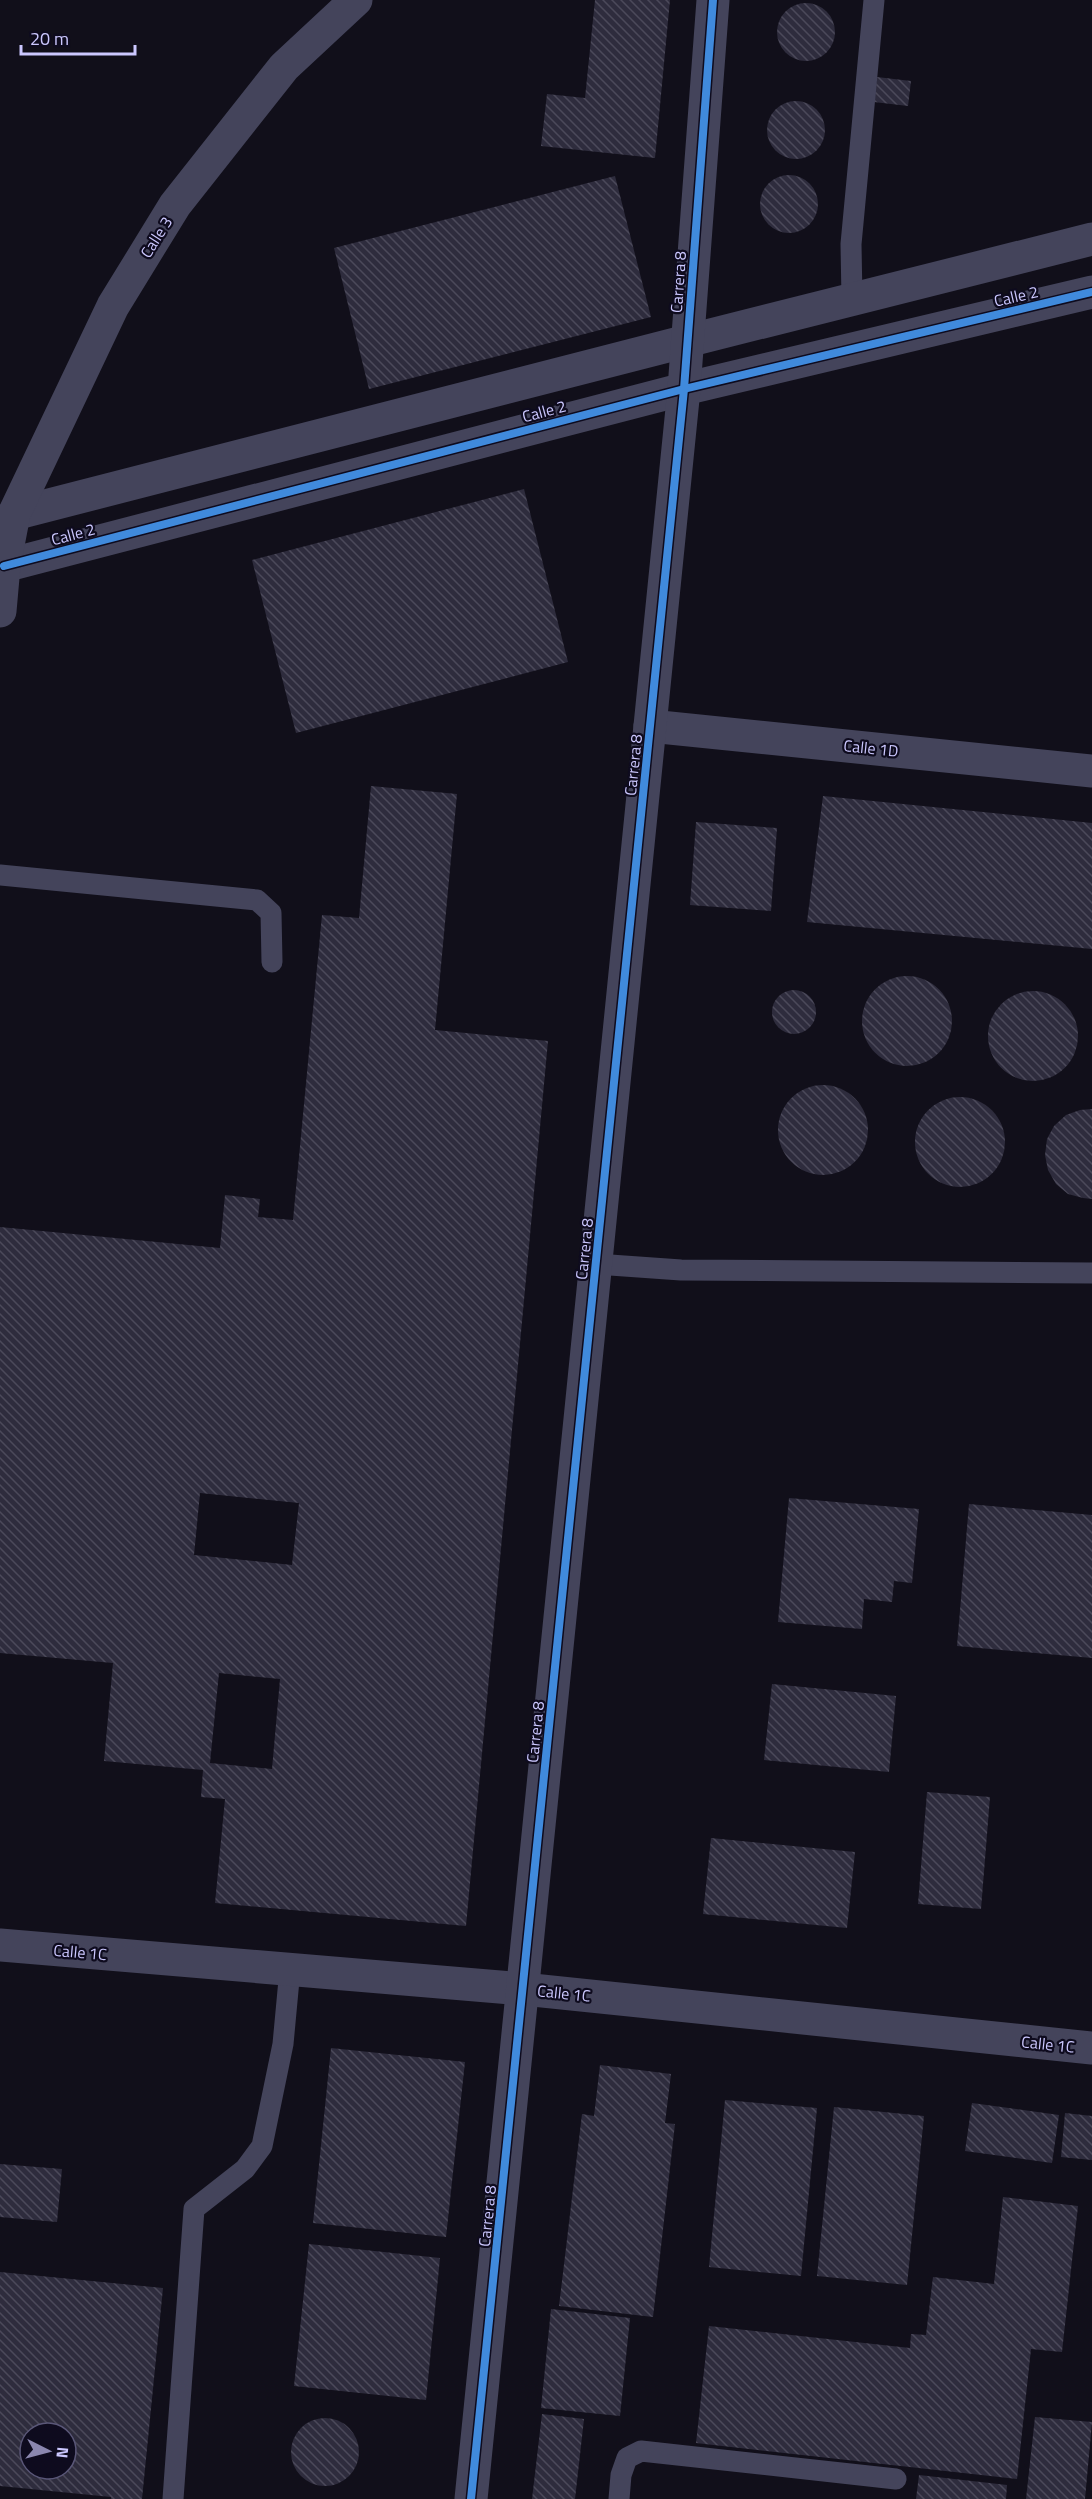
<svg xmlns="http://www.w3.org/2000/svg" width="1092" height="2499" font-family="'Titillium Web',sans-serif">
	<defs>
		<pattern id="building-back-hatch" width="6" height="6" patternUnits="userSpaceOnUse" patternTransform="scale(1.5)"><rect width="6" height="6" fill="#2e2c3d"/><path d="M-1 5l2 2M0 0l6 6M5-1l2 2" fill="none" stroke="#4b495a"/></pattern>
	</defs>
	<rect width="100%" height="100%" fill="#110f1a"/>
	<!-- building -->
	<g fill="url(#building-back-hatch)" fill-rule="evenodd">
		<polygon points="595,0 670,0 655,158 541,146 547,94 585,98"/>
		<circle cx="806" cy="32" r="29"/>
		<polygon points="877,77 911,81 908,106 874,102"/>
		<circle cx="796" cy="130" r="29"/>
		<circle cx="789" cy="204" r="29"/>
		<polygon points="615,176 651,317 369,389 334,248"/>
		<polygon points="524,489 568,662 296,733 252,560"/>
		<path d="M371,786L457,794L435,1030L548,1041L466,1926L215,1903L225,1799L201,1797L203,1770L104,1761L113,1663L0,1653V1227L220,1248L225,1195L260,1199L258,1217L293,1220L322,915L359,918ZM200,1493L299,1503L292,1565L194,1555ZM219,1673L280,1679L272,1769L210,1763Z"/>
		<polygon points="823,796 1092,823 1092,949 807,922"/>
		<polygon points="696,822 777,828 771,911 690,905"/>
		<circle cx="907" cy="1021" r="45"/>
		<circle cx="794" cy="1012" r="22"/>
		<circle cx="1033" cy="1036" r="45"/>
		<circle cx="823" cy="1130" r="45"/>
		<circle cx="960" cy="1142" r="45"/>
		<polygon points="1092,1109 1092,1199 1083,1198 1068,1194 1056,1184 1048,1170 1045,1155 1047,1139 1054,1126 1066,1115 1080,1110"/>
		<polygon points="789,1498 919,1509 912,1583 894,1581 892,1602 864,1599 862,1629 778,1622"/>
		<polygon points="969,1504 1092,1515 1092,1658 957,1646"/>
		<polygon points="772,1684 896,1696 889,1772 764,1760"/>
		<polygon points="927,1792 990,1797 981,1909 918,1904"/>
		<polygon points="711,1838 855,1852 847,1928 703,1914"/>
		<polygon points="331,2048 465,2062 446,2237 313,2223"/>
		<polygon points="600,2065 671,2074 665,2123 675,2124 653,2317 559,2306 582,2114 594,2116"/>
		<polygon points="725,2100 817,2108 801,2276 709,2267"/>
		<polygon points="972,2103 1059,2115 1052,2163 965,2151"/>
		<polygon points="834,2107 924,2116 907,2285 817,2276"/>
		<polygon points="1065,2113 1092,2116 1092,2160 1061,2157"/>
		<polygon points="0,2164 62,2169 57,2222 0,2217"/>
		<polygon points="1003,2197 1078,2206 1062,2352 1031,2349 1017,2479 696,2443 709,2326 910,2348 911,2334 926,2335 933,2277 994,2284"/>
		<polygon points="309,2244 440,2258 426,2400 294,2386"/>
		<path d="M0,2272L163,2288L142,2499H111V2497L0,2486ZM30,2433H66V2469H30Z"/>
		<polygon points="551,2309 630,2318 620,2416 541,2408"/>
		<polygon points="542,2414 584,2419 575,2499 532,2499"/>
		<polygon points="1035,2417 1092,2422 1085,2499 1026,2499"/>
		<circle cx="325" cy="2452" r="34"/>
		<polygon points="919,2475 1007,2485 1006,2499 916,2499"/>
	</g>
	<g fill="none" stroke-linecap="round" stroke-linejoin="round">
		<!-- service -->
		<g stroke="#44445b" stroke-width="21">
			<polyline points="852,299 851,244 874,0"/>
			<polyline points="0,875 257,900 271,913 272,962"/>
			<polyline points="596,1264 681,1270 1092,1273"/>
			<polyline points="173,2499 194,2209 245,2169 262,2146 283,2044 290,1969"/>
			<polyline points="619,2499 621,2475 627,2458 641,2451 896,2479"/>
		</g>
		<!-- minor -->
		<g stroke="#44445b" stroke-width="33">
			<polyline points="14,514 687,341 1092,239"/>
			<polyline points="4,566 684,389 1092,292"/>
			<polyline points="0,611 4,566 14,514 113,306 175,205 284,67 356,0"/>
			<polyline points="650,726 1092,771"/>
			<polyline points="0,1945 523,1989 1092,2048"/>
			<polyline points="471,2499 684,389 713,0"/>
		</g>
		<!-- cycleway casing -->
		<g stroke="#0e0b1e" stroke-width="11">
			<g id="cycleway">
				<polyline points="4,566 684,389 1092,292"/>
				<polyline points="471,2499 684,389 713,0"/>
			</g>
		</g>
		<!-- cycleway -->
		<use href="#cycleway" stroke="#408adc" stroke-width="8"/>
	</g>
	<g text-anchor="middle" stroke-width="4.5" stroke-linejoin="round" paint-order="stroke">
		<!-- street labels -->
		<g font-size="16" fill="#ccc8ff" stroke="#0e0b1e">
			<text transform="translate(156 237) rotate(-58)" y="6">Calle 3</text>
			<text transform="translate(678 282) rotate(-86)" y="6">Carrera 8</text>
			<text transform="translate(1016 296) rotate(-13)" y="6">Calle 2</text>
			<text transform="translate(544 411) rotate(-15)" y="6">Calle 2</text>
			<text transform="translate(73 534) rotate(-15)" y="6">Calle 2</text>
			<text transform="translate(871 748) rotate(6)" y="6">Calle 1D</text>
			<text transform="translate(633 765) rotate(-84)" y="6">Carrera 8</text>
			<text transform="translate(584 1249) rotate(-84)" y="6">Carrera 8</text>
			<text transform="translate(535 1732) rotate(-84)" y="6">Carrera 8</text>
			<text transform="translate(80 1952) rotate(5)" y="6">Calle 1C</text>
			<text transform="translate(564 1993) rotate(6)" y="6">Calle 1C</text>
			<text transform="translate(1048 2044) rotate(6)" y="6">Calle 1C</text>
			<text transform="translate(487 2216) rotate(-84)" y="6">Carrera 8</text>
		</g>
	</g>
	<!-- north arrow -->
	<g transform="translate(48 2451) rotate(96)"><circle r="28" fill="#0e0b1e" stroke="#5a5778" stroke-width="1.5"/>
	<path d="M0-4.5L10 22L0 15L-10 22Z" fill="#8b87af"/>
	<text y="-9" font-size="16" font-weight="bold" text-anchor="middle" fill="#ccc8ff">N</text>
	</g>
	<!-- scale -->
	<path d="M21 45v9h114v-9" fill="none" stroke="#ccc8ff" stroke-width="3"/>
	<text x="30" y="45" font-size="18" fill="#ccc8ff" stroke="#0e0b1e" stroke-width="4.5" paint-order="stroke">20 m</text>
</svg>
